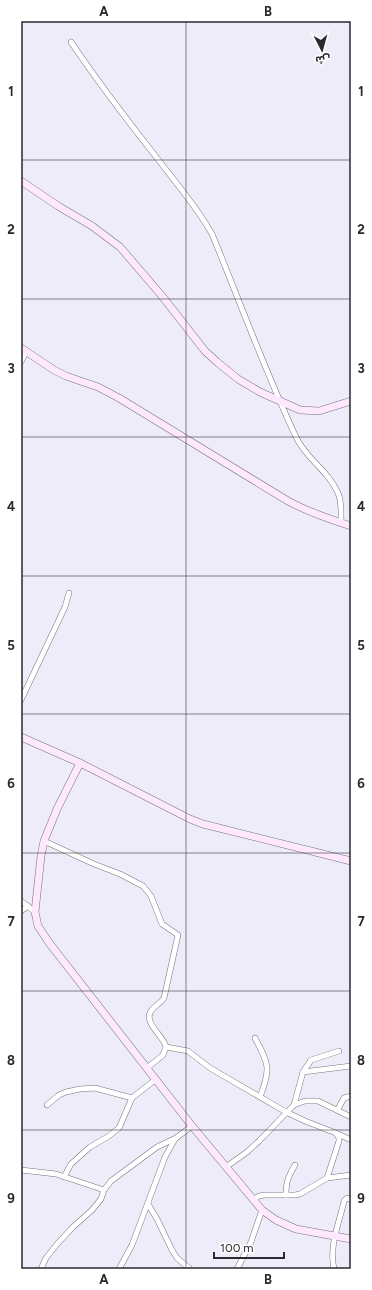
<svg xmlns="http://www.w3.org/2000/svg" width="372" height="1290" font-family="Figtree,'Noto Sans Arabic',sans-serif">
	<rect width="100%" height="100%" fill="#eeecf9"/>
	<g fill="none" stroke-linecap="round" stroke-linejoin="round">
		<!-- street casing -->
		<g stroke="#76737f" stroke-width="6">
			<g id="street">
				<path d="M71,42C98,82 127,120 157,158C176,183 197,207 212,234C240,302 265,371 296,437C306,459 328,470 338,493C342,502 341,513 341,523"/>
				<polyline points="21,362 26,352"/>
				<polyline points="21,700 65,607 69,593"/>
				<path d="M44,841L94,864L120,874L143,886L151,896L162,924L178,935L164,998C161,1003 154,1006 151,1011C143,1023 164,1036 166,1047L163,1055L147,1068"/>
				<polyline points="21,901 35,912"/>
				<polyline points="21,911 28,906"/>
				<path d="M255,1038C269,1064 271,1069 260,1097"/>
				<polyline points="166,1047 188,1051 210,1068 286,1112 305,1121 336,1133 339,1138 339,1141 327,1178 300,1194 295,1195 265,1195 259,1196 253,1200"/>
				<polyline points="303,1072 311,1060 339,1051"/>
				<polyline points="47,1105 59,1095 66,1092 80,1089 95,1088 132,1098"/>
				<polyline points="294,1105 305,1101 318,1101 351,1117"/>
				<polyline points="338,1109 344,1098 351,1096"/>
				<polyline points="336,1133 351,1140"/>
				<polyline points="226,1167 247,1152 259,1141 294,1105 303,1072 351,1066"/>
				<polyline points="21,1170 56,1174 104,1190"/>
				<polyline points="64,1177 71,1164 81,1155 90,1147 109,1136 119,1128 132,1098 156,1079"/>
				<polyline points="327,1178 351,1175"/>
				<path d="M286,1195C286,1182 288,1177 295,1165"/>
				<polyline points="148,1204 157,1219 172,1250 177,1258 190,1269"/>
				<polyline points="41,1269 46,1258 58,1243 73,1227 92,1210 101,1199 104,1190 111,1181 157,1147 176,1138 192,1126"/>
				<polyline points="119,1269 132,1245 165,1157 175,1139"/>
				<polyline points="237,1269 251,1242 262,1210"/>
				<path d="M334,1269C329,1245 339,1224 344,1201L347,1198L351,1199"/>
			</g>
		</g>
		<!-- secondary casing -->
		<g stroke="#76737f" stroke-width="8">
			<g id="secondary">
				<polyline points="21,181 58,206 92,226 120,247 162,296 205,351 217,362 238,379 260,392 300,410 319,411 351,401"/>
				<path d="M21,348L54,370L66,376L98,387L119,398L288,501C308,512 329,519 351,526"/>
				<polyline points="21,737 80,763"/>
				<polyline points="351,861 203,824 190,819 80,763 57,809 44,841 41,856 35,912 38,926 50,944 192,1126 262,1210 276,1220 296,1229 351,1239"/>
			</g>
		</g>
		<!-- street -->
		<use href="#street" stroke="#fff" stroke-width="5"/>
		<!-- secondary -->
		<use href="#secondary" stroke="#fde8fe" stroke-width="7"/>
	</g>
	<!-- grid -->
	<path fill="none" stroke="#2a292e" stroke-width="1" stroke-opacity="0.55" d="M186,21V1269M21,160H351M21,299H351M21,437H351M21,576H351M21,714H351M21,853H351M21,991H351M21,1130H351"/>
	<!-- border -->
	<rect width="372" height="1290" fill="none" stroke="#ffffff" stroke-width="44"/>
	<!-- north arrow -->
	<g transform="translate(322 50) rotate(174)" stroke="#ffffff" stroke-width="3" paint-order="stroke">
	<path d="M0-3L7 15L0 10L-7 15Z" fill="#2a292e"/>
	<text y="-6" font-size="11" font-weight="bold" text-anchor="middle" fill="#2a292e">ش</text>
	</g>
	<!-- scale -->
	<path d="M214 1252v6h70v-6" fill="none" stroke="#2a292e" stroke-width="2"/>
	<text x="220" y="1252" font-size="12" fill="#2a292e" stroke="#ffffff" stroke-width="3" paint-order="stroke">100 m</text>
	<rect x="22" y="22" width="328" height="1246" fill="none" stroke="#2a292e" stroke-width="1.5"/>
	<g font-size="13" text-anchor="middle" font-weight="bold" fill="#2a292e">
		<text x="104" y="16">A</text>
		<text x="268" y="16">B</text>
		<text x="11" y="96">1</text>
		<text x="361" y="96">1</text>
		<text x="11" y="234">2</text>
		<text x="361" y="234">2</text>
		<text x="11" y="373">3</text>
		<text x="361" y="373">3</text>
		<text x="11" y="511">4</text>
		<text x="361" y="511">4</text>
		<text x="11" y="650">5</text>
		<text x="361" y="650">5</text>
		<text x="11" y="788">6</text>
		<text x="361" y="788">6</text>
		<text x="11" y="926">7</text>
		<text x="361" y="926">7</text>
		<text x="11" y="1065">8</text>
		<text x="361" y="1065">8</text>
		<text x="11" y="1203">9</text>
		<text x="361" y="1203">9</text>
		<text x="104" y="1284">A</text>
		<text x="268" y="1284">B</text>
	</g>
</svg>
